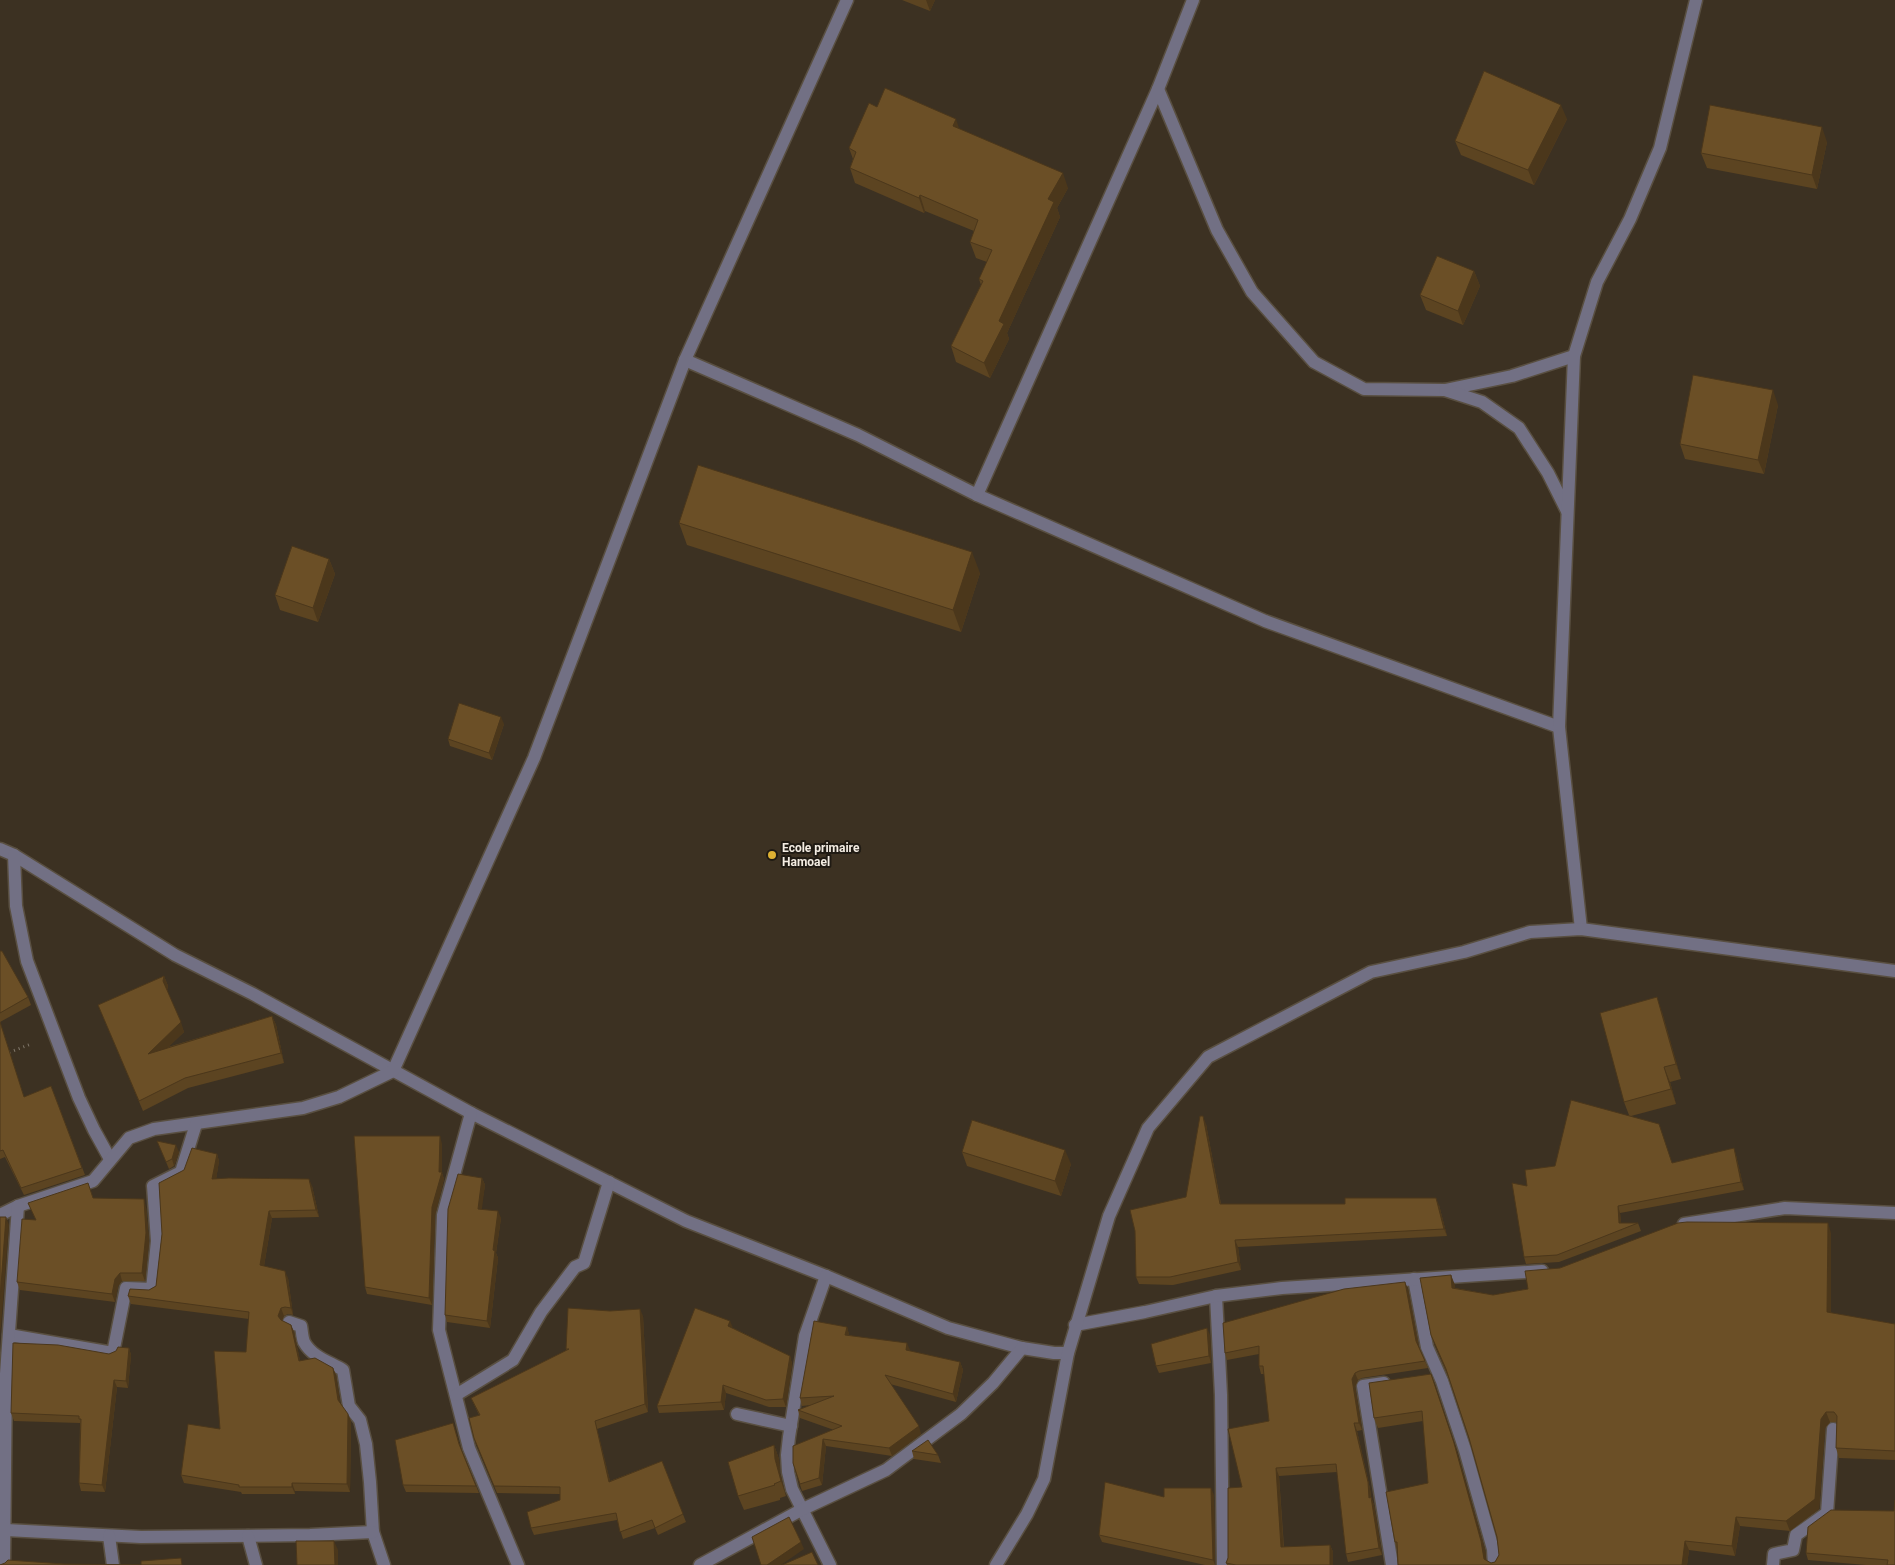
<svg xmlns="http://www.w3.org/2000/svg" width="1895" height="1565" font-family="Roboto,sans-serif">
	<rect width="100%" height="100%" fill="#3c3122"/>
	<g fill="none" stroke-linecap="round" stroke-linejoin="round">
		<!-- street casing -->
		<g stroke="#594f41" stroke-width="15">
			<g id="street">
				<polyline points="1158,89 1217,230 1252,292 1314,362 1364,389 1445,390 1512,376 1574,356"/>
				<polyline points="685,360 858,435 977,495 1265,621 1559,727"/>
				<polyline points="1445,390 1482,402 1519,428 1548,473 1567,511"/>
				<polyline points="977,495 1158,89 1193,0"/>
				<polyline points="0,849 14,855 175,955 253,994 471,1113 686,1221 826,1276 948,1328 1022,1348 1054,1353 1068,1353"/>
				<polyline points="14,855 16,906 27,961 79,1098 94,1130 110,1159"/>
				<polyline points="1581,929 1559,727 1574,356 1597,282 1630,219 1660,148 1696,0"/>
				<polyline points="471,1113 443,1215 439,1330 469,1448 518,1565"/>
				<polyline points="0,1215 18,1206 93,1181 129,1138 154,1129 303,1108 339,1097 393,1071 534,758 685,360 847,0"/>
				<polyline points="1684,1224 1785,1208 1895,1213"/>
				<polyline points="826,1276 805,1336 789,1437 787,1455 788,1472 792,1489 830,1565"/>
				<polyline points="1414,1279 1427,1347 1442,1381 1465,1450 1493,1549 1494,1565"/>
				<polyline points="1216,1296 1221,1395 1223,1565"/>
				<path d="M289,1322L301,1326C302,1331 302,1337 304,1342C312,1357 330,1362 343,1370L349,1406L360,1420L366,1444L370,1482L373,1532L384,1565"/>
				<polyline points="1075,1325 1145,1312 1216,1296 1282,1288 1542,1271"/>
				<polyline points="9,1335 113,1353 126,1288 152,1289 157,1241 153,1186 181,1172 196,1124"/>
				<polyline points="1384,1383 1363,1386 1392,1565"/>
				<polyline points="456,1395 513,1360 541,1312 575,1267 584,1263 609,1182"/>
				<polyline points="737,1414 791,1426"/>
				<polyline points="6,1530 141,1537 310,1535 373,1532"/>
				<polyline points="109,1536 113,1565"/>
				<polyline points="248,1536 256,1565"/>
				<polyline points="4,1565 6,1374 18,1206"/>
				<polyline points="700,1565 801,1510 886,1470 961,1414 993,1383 1022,1348"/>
				<polyline points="996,1565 1027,1514 1044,1479 1068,1353 1109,1216 1148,1128 1208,1057 1371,972 1464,952 1530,932 1581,929 1895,971"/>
				<polyline points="1773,1565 1774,1554 1793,1550 1796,1535 1827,1513 1833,1429"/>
			</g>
		</g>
		<!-- path -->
		<polyline stroke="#81786b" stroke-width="3" stroke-dasharray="1 4" stroke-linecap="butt" points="0,1056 31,1044"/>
		<!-- street -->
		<use href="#street" stroke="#727084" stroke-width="12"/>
	</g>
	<!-- wall -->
	<g fill="#5c4421">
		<polygon points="902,0 935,0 930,11"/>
		<polygon points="877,107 960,129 1068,188 1057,208 1060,217 1007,333 1009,339 990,378 956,362 951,346 981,285 979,279 987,262 976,258 970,242 974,231 925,211 924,213 855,183 850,168 853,159 849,148"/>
		<polygon points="1567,119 1534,185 1461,155 1455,141"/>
		<polygon points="1827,142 1817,189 1707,168 1701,153"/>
		<polygon points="1474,271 1480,286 1463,325 1426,310 1420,295"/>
		<polygon points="1778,405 1764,474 1685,459 1680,444"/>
		<polygon points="679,523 980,573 961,632 687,545"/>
		<polygon points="329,559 335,574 318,622 280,610 275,595"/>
		<polygon points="504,724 492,760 450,746 448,739"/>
		<polygon points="0,951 28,997 31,1005 0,1022 24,1097 51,1086 85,1175 24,1195 5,1157 0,1159"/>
		<polygon points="164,976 168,986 167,990 184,1032 168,1047 272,1016 276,1025 284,1063 188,1088 143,1111 98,1005"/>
		<polygon points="1662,1012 1681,1079 1670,1082 1676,1104 1631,1116 1672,1163 1736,1155 1744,1190 1620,1213 1621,1223 1638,1223 1641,1231 1559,1262 1526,1264 1524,1257 1527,1186 1629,1115 1624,1102"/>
		<polygon points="1206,1124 1221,1204 1439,1205 1447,1236 1238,1247 1241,1270 1173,1285 1139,1284 1136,1277 1186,1197"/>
		<polygon points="157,1141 179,1152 174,1166 169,1169"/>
		<polygon points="442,1144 442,1173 444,1179 435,1215 432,1305 367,1294 365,1287"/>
		<polygon points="962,1152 1071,1164 1061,1196 967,1166"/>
		<polygon points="217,1154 219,1161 216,1179 312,1186 319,1217 272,1218 264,1266 288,1278 293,1315 288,1314 284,1316 282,1321 291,1325 294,1332 300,1361 333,1368 336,1375 340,1403 351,1421 350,1492 295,1491 295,1494 242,1494 241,1492 184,1483 181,1475 220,1429 246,1352 249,1319 131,1304 128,1296 149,1290 156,1286 162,1234"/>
		<polygon points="482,1178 485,1185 481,1209 501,1218 496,1253 498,1258 490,1328 447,1322 445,1315"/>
		<polygon points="93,1198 146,1207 149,1241 145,1281 122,1281 118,1286 115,1302 20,1290 17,1282 36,1220 28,1203"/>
		<polygon points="1831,1233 1831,1313 1895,1324 1895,1460 1839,1458 1836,1448 1837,1422 1830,1422 1825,1428 1819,1509 1790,1531 1740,1526 1735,1556 1689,1550 1687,1565 1398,1565 1397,1550 1395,1542 1428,1483 1423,1421 1378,1428 1374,1418 1431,1374 1457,1452 1485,1550 1486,1561 1491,1563 1495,1562 1499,1555 1497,1537 1469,1438 1448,1376 1431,1335 1451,1275 1455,1288 1493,1295 1528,1289 1560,1268"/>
		<polygon points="1408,1289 1419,1347 1428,1368 1362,1378 1358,1380 1355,1387 1362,1430 1357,1431 1370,1489 1371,1497 1374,1505 1382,1555 1348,1562 1346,1554 1337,1472 1279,1476 1284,1547 1330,1545 1333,1552 1333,1565 1227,1565 1226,1563 1228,1558 1242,1487 1269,1421 1264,1374 1261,1374 1259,1366 1259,1354 1227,1360 1225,1353"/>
		<polygon points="643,1316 648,1412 597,1429 610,1481 662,1461 686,1522 658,1535 655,1528 623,1539 617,1520 534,1535 531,1528 560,1500 560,1494 497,1493 474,1438 479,1415 471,1398 566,1351 566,1349"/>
		<polygon points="847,1327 849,1335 910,1351 960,1362 963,1370 956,1402 890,1384 921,1434 892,1456 826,1446 822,1485 802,1491 793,1463 834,1430 800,1418 798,1410 811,1405 802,1406 800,1398"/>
		<polygon points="733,1328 790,1356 792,1364 786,1407 769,1407 726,1393 724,1410 659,1413 657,1406"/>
		<polygon points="1210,1335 1211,1363 1159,1373 1156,1366"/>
		<polygon points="129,1348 131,1355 128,1388 117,1387 105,1492 81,1491 79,1483 80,1423 14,1421 11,1413 109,1354"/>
		<polygon points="453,1423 461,1449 479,1493 406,1492 403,1485"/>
		<polygon points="774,1445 779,1459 780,1474 786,1496 780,1498 780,1500 744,1510 738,1496"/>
		<polygon points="912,1451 938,1455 941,1463 914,1459"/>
		<polygon points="1214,1495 1215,1565 1205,1565 1102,1542 1099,1535 1164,1497"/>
		<polygon points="1831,1510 1895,1565 1866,1565 1808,1560 1806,1553"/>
	</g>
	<!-- shaded-wall -->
	<g fill="#4b371b">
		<polygon points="926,0 935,0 930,11"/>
		<polygon points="1561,105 1567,119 1534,185 1528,170"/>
		<polygon points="956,119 961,134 953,126"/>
		<polygon points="1822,127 1827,142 1817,189 1812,175"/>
		<polygon points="1063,173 1068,188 1057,208 1060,217 1007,333 1009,339 990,378 984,363 999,321 1048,199"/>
		<polygon points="920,195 925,211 924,213 919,198"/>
		<polygon points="1474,271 1480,286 1463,325 1458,311"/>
		<polygon points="1773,390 1778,405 1764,474 1758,460"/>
		<polygon points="972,552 980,573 961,632 953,610"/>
		<polygon points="329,559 335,574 318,622 313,608"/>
		<polygon points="501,717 504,724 492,760 489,753"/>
		<polygon points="164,976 168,986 167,991 163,981"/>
		<polygon points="1657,997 1662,1012 1681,1079 1676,1064"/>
		<polygon points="272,1016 276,1025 284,1063 281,1053"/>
		<polygon points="181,1022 184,1032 151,1064 148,1054"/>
		<polygon points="1664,1067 1670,1082 1676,1104 1671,1089"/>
		<polygon points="1203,1116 1206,1124 1222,1212 1220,1204"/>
		<polygon points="440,1136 442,1144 442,1173 444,1179 435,1215 432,1305 429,1298 432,1207 439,1172"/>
		<polygon points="176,1145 179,1152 174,1166 172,1159"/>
		<polygon points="1734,1148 1736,1155 1744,1190 1741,1182"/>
		<polygon points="1065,1150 1071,1164 1061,1196 1055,1181"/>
		<polygon points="217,1154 219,1161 215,1187 212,1179"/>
		<polygon points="482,1178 485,1185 481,1216 478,1209"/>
		<polygon points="309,1179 312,1186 319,1217 316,1210"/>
		<polygon points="1436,1198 1439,1205 1447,1236 1444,1229"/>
		<polygon points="144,1199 146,1207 149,1241 145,1281 142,1273"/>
		<polygon points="1618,1206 1620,1213 1622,1231 1619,1223"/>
		<polygon points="269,1211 272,1218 263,1272 260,1265"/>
		<polygon points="498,1211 501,1218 496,1253 498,1258 490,1328 487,1321 493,1250"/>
		<polygon points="6,1217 9,1225 1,1327 0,1332 0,1299"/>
		<polygon points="1828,1223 1831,1233 1831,1322 1827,1312"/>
		<polygon points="1235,1240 1238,1247 1241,1270 1238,1262"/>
		<polygon points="285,1271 288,1278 293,1315 291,1308"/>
		<polygon points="120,1273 122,1281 118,1286 115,1302 112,1294 115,1279"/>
		<polygon points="1451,1275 1455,1285 1456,1297 1452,1288"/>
		<polygon points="1405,1282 1408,1289 1419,1349 1416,1341"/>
		<polygon points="281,1308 284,1316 281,1323 278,1316"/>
		<polygon points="640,1309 643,1316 648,1412 645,1404"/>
		<polygon points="730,1321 733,1328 728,1326"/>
		<polygon points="291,1325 294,1332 302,1369 299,1361"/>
		<polygon points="847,1327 849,1334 848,1342 845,1335"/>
		<polygon points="1207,1328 1210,1335 1211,1363 1209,1356"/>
		<polygon points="907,1343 910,1350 909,1357 906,1350"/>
		<polygon points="129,1348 131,1355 128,1388 126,1381"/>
		<polygon points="790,1356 792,1364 786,1407 783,1399"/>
		<polygon points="960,1362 963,1370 956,1402 953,1394"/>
		<polygon points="333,1368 336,1375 341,1408 338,1400"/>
		<polygon points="1355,1373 1358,1380 1355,1387 1362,1430 1359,1423 1352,1379"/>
		<polygon points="1431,1374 1457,1452 1485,1550 1487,1565 1484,1559"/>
		<polygon points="114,1380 117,1387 105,1492 102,1485"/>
		<polygon points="723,1385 726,1393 724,1410 721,1402"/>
		<polygon points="1826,1412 1830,1422 1825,1428 1819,1509 1790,1531 1786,1521 1821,1419"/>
		<polygon points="348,1414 351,1421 350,1492 347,1484"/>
		<polygon points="595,1421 612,1489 609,1482"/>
		<polygon points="1354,1423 1357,1431 1370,1489 1371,1497 1374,1505 1382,1555 1379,1548"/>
		<polygon points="919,1426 921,1434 892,1456 889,1448"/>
		<polygon points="823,1439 826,1446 822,1485 819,1478"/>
		<polygon points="774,1445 779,1459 780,1474 786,1496 781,1481 775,1459"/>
		<polygon points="1276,1468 1279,1476 1284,1555 1281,1547"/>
		<polygon points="292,1483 295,1491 295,1494 292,1487"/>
		<polygon points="1211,1488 1214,1495 1215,1565 1213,1560"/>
		<polygon points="1736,1517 1740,1526 1735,1556 1732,1546"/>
		<polygon points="334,1541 338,1550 338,1565 335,1565"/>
		<polygon points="1685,1541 1689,1550 1687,1565 1682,1565"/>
		<polygon points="801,1542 804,1549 781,1565 767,1565"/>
		<polygon points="1330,1545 1333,1552 1333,1565 1330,1565"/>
	</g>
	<!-- building -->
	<g fill="#6b4f26" stroke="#4b371b">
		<polygon points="1484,71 1561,105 1528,170 1455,141"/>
		<polygon points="885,88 956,119 953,126 1063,173 1048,199 1054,202 999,321 1004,324 984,363 951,346 983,281 979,279 992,250 970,242 978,220 920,195 919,198 850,168 856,152 849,148 869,103 877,107"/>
		<polygon points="1710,105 1822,127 1812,175 1701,153"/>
		<polygon points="1437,256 1474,271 1458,311 1420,295"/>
		<polygon points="1693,375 1773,390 1758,460 1680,444"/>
		<polygon points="698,465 972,552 953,610 679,523"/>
		<polygon points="292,546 329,559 313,608 275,595"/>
		<polygon points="459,703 501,717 489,753 448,739"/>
		<polygon points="0,951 2,951 28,997 0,1013"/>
		<polygon points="164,976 163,981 181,1022 148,1054 272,1016 281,1053 185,1078 139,1101 98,1005"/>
		<polygon points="1657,997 1676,1064 1664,1067 1671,1089 1624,1102 1600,1013"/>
		<polygon points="0,1022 24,1097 51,1086 82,1168 21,1188 3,1150 0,1151"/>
		<polygon points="1571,1100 1659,1124 1672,1163 1734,1148 1741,1182 1618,1206 1619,1223 1638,1223 1557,1255 1524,1257 1512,1183 1527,1186 1525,1170 1555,1166"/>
		<polygon points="1200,1116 1203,1116 1220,1204 1345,1204 1345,1198 1436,1198 1444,1229 1235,1240 1238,1262 1170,1277 1136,1277 1135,1231 1130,1210 1186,1197"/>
		<polygon points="972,1120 1065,1150 1055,1181 962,1152"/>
		<polygon points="354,1136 440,1136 439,1172 442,1172 432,1207 429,1298 365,1287"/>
		<polygon points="157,1141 176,1145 172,1159 166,1162"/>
		<polygon points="192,1148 217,1154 212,1179 229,1178 309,1179 316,1210 269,1211 260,1265 285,1271 291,1308 285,1307 281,1308 278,1316 281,1320 291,1325 299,1361 315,1358 333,1368 338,1400 348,1414 347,1484 292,1483 292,1487 239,1487 239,1485 181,1475 188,1424 220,1429 214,1351 246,1352 249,1312 128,1296 130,1289 149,1290 156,1286 162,1234 159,1183 184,1170"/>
		<polygon points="458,1174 482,1178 478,1209 498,1211 493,1250 495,1251 487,1321 445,1315 448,1209"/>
		<polygon points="88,1183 93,1198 144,1199 146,1233 142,1273 120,1273 115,1279 112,1294 17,1282 22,1219 36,1220 28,1203"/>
		<polygon points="0,1217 6,1217 0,1299"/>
		<polygon points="1687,1222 1828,1223 1827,1312 1895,1324 1895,1451 1836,1448 1837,1416 1834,1412 1826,1412 1821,1419 1815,1499 1786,1521 1736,1517 1732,1546 1685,1541 1682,1565 1398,1565 1397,1542 1395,1542 1386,1492 1428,1483 1422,1411 1374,1418 1369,1383 1431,1374 1454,1443 1481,1541 1484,1559 1491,1563 1495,1562 1499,1555 1497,1537 1469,1438 1446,1369 1431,1335 1420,1278 1451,1275 1452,1288 1493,1295 1528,1289 1525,1271 1560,1268 1678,1223"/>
		<polygon points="1405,1282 1416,1341 1425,1361 1359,1371 1355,1373 1352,1379 1359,1423 1354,1423 1368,1482 1369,1498 1371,1497 1379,1548 1346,1554 1336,1464 1276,1468 1281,1547 1330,1545 1330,1565 1236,1565 1226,1563 1228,1558 1228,1488 1242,1487 1228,1429 1269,1421 1263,1366 1259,1366 1259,1346 1225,1353 1223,1323 1344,1289"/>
		<polygon points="568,1308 610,1311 640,1309 645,1404 595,1421 609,1482 662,1461 683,1514 655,1528 652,1520 620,1532 616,1513 531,1528 527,1512 560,1500 560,1487 494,1486 474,1438 469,1418 480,1415 471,1398 569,1349 566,1349"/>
		<polygon points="695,1308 730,1321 728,1326 790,1356 783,1399 766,1400 723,1385 721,1402 657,1406"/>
		<polygon points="814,1321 847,1327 845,1335 907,1343 906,1350 960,1362 953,1394 885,1375 919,1426 889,1448 823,1439 819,1478 800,1484 793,1463 793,1446 842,1426 798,1410 834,1396 800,1398"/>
		<polygon points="1207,1328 1209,1356 1156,1366 1151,1344"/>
		<polygon points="13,1343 58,1345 109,1354 116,1351 118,1347 129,1348 126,1381 114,1380 102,1485 79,1483 81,1419 79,1419 79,1416 11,1413"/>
		<polygon points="453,1423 459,1444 476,1486 403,1485 395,1440"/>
		<polygon points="928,1440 938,1455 912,1451"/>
		<polygon points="774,1445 775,1459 781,1481 774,1484 775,1485 738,1496 728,1462"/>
		<polygon points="1105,1482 1164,1497 1164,1488 1211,1488 1213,1560 1099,1535"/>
		<polygon points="1895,1500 1895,1565 1887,1565 1888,1560 1806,1553 1808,1527 1831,1510 1894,1511"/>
		<polygon points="789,1517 801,1542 767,1565 761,1565 752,1537"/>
		<polygon points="296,1541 334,1541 335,1565 297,1565"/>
		<polygon points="812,1552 818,1565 782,1565"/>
		<polygon points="181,1558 182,1565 0,1565 5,1563 8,1560 64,1564 141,1565 141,1561"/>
	</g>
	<!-- markers -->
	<circle fill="#deb133" stroke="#1f1a13" stroke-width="2" cx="772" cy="855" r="5"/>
	<g text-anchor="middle" stroke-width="4" stroke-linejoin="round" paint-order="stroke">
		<!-- poi labels -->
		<g font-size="12" font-weight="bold" fill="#f4ede3" stroke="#1f1a13" text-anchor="start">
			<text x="782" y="852">Ecole primaire<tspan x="782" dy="14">Hamoael</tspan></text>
		</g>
	</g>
</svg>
